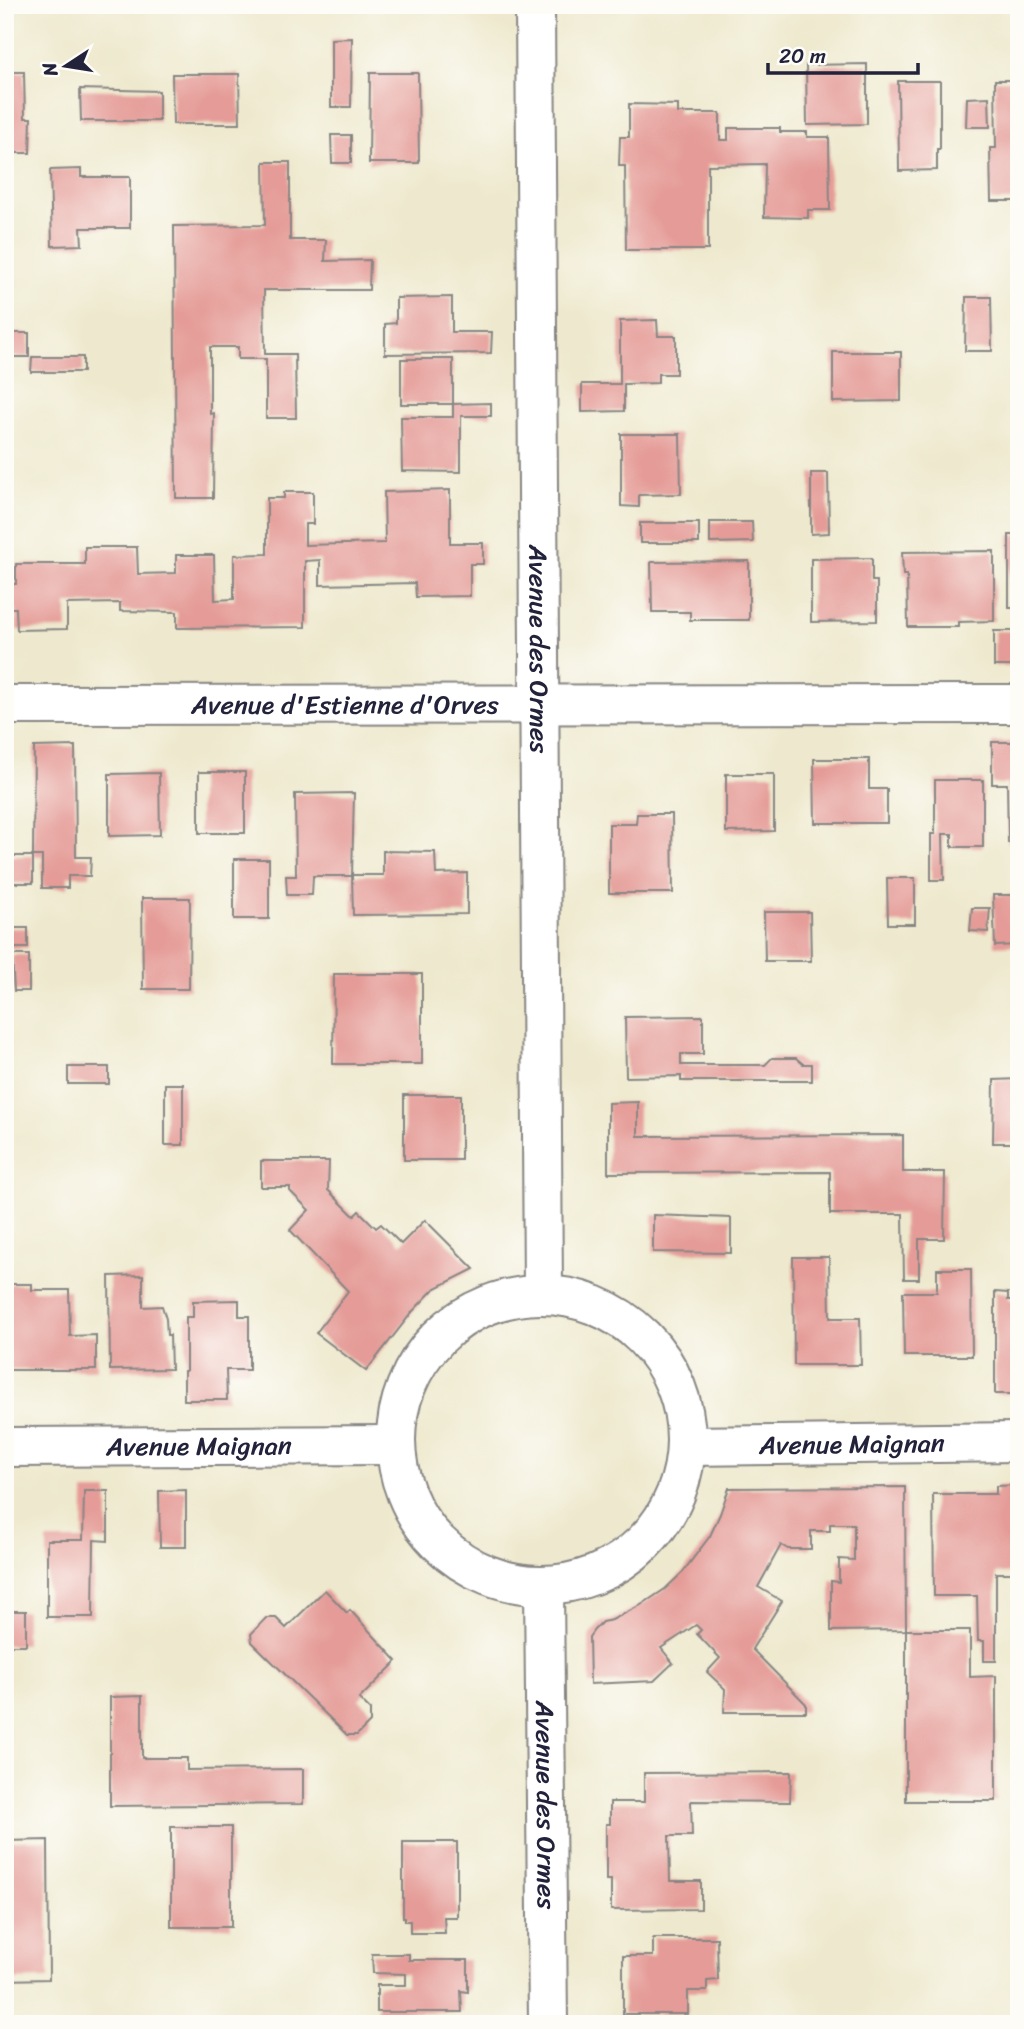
<svg xmlns="http://www.w3.org/2000/svg" width="1024" height="2029" font-family="Sriracha,sans-serif">
	<rect width="100%" height="100%" fill="#fdfcf7"/>
	<filter id="ink" filterUnits="userSpaceOnUse"><feTurbulence type="fractalNoise" baseFrequency=".0143" numOctaves="2"/><feDisplacementMap in="SourceGraphic" scale="14" xChannelSelector="R" yChannelSelector="G"/><feConvolveMatrix kernelMatrix="1 2 1 2 8 2 1 2 1" color-interpolation-filters="sRGB"/></filter>
	<filter id="wash" filterUnits="userSpaceOnUse"><feTurbulence type="fractalNoise" baseFrequency=".00686" numOctaves="4" result="noise"/><feDisplacementMap in="SourceGraphic" scale="28" xChannelSelector="R" yChannelSelector="G"/><feGaussianBlur stdDeviation="1.57" result="paint"/><feColorMatrix in="noise" values="0 0 0 0 0 0 0 0 0 0 0 0 0 0 0 0 0 1.4 0 .05"/><feComposite in="paint" operator="in"/></filter>
	<g filter="url(#wash)">
		<rect width="100%" height="100%" fill="#eee9ce"/>
		<g id="blocks">
			<!-- building -->
			<g fill="#e59c98">
				<polygon points="352,38 351,107 331,107 331,39"/>
				<polygon points="867,64 867,124 807,125 806,65"/>
				<polygon points="5,72 24,72 25,118 31,118 30,153 5,153"/>
				<polygon points="370,73 418,73 419,163 369,163"/>
				<polygon points="172,74 239,74 240,124 173,124"/>
				<polygon points="995,80 1019,80 1019,168 1016,169 1016,201 991,201 990,148 996,148"/>
				<polygon points="898,81 940,81 940,149 937,149 937,170 899,171"/>
				<polygon points="80,89 159,91 159,121 81,121"/>
				<polygon points="989,97 990,127 966,127 967,98"/>
				<polygon points="629,104 678,105 678,113 720,113 720,140 728,140 728,128 780,128 780,132 807,132 807,137 829,137 830,210 808,210 808,218 764,217 765,164 708,165 708,250 626,250 625,166 619,166 620,137 629,137"/>
				<polygon points="331,135 351,135 351,163 332,163"/>
				<polygon points="264,162 290,162 290,240 326,240 325,261 370,260 369,290 264,290 265,354 295,354 296,418 266,418 266,359 238,359 238,347 210,347 210,414 214,413 213,498 176,498 174,226 265,225"/>
				<polygon points="81,169 81,177 130,177 130,228 81,228 82,245 52,246 50,170"/>
				<polygon points="452,297 452,332 492,332 491,353 385,354 385,324 396,323 396,298"/>
				<polygon points="966,297 991,297 992,351 965,351"/>
				<polygon points="657,320 658,336 676,336 676,374 658,374 658,383 624,384 624,411 582,412 582,384 620,384 620,321"/>
				<polygon points="5,321 10,321 10,333 29,333 29,357 5,357"/>
				<rect x="1012" y="351" width="7" height="32"/>
				<polygon points="833,352 901,352 901,401 833,402"/>
				<polygon points="32,357 83,357 83,372 31,372"/>
				<rect x="401" y="359" width="52" height="45"/>
				<polygon points="491,403 491,416 461,416 461,472 402,471 401,417 453,417 453,404"/>
				<polygon points="621,434 680,434 681,494 639,495 639,507 621,506"/>
				<polygon points="811,473 828,473 829,533 811,534"/>
				<polygon points="450,490 450,543 483,543 483,564 470,564 470,596 416,597 415,583 320,585 320,560 305,561 305,627 177,628 177,612 120,611 120,603 67,604 67,629 17,630 16,608 5,608 5,584 16,584 16,564 85,564 85,547 137,547 138,574 176,573 176,555 214,555 215,600 234,599 234,555 267,554 267,498 284,498 284,492 313,492 313,524 305,524 305,545 385,543 384,492"/>
				<polygon points="710,522 752,522 753,542 710,543"/>
				<rect x="640" y="523" width="59" height="20"/>
				<rect x="1009" y="535" width="10" height="73"/>
				<polygon points="994,551 994,621 958,622 958,627 908,627 907,575 903,575 902,552"/>
				<polygon points="872,558 872,581 877,581 877,621 811,622 811,559"/>
				<polygon points="749,561 749,620 690,620 690,612 652,612 651,562"/>
				<rect x="994" y="631" width="23" height="35"/>
				<polygon points="992,742 1014,742 1014,779 1019,779 1019,843 1008,843 1007,784 992,784"/>
				<polygon points="75,746 76,857 91,857 90,876 68,876 68,888 42,888 42,856 33,856 34,747"/>
				<polygon points="814,759 869,759 869,789 887,789 887,823 815,823"/>
				<rect x="199" y="772" width="46" height="61"/>
				<polygon points="159,773 160,835 109,836 109,774"/>
				<polygon points="726,774 774,774 774,831 726,832"/>
				<polygon points="935,780 983,780 983,847 952,847 952,834 943,834 944,880 931,880 931,834 935,834"/>
				<polygon points="354,793 352,876 313,876 312,895 287,895 286,876 296,876 295,794"/>
				<polygon points="637,814 672,814 673,893 609,893 609,824 636,824"/>
				<polygon points="383,851 435,852 436,874 467,873 467,914 353,915 352,875 383,875"/>
				<rect x="5" y="856" width="28" height="27"/>
				<rect x="234" y="859" width="35" height="60"/>
				<polygon points="887,878 915,878 915,924 888,924"/>
				<polygon points="993,895 1019,895 1019,945 995,946"/>
				<polygon points="142,898 190,898 189,989 143,989"/>
				<polygon points="972,908 990,908 988,932 970,931"/>
				<polygon points="764,912 810,912 811,961 765,961"/>
				<rect x="5" y="928" width="23" height="20"/>
				<polygon points="12,955 29,955 29,991 14,991"/>
				<polygon points="334,974 422,974 422,1064 333,1064"/>
				<polygon points="703,1016 703,1054 681,1054 681,1065 765,1065 772,1058 796,1058 803,1064 812,1064 812,1081 681,1081 681,1076 626,1077 625,1017"/>
				<rect x="68" y="1067" width="41" height="17"/>
				<polygon points="1019,1079 1019,1143 993,1143 994,1080"/>
				<rect x="165" y="1084" width="18" height="61"/>
				<rect x="404" y="1095" width="57" height="65"/>
				<polygon points="638,1102 638,1136 903,1135 903,1172 945,1172 944,1239 919,1239 919,1279 904,1279 903,1214 830,1214 830,1172 608,1173 608,1103"/>
				<polygon points="261,1161 329,1161 328,1190 354,1216 359,1211 376,1228 381,1224 401,1244 425,1220 474,1269 434,1289 413,1311 366,1371 316,1333 348,1291 290,1230 309,1210 290,1191 290,1187 261,1187"/>
				<polygon points="653,1215 731,1218 731,1253 653,1252"/>
				<polygon points="793,1257 829,1257 830,1318 860,1318 861,1365 794,1365"/>
				<polygon points="937,1269 971,1269 972,1356 904,1356 903,1292 937,1292"/>
				<polygon points="143,1275 143,1307 162,1306 166,1319 167,1335 170,1335 171,1369 110,1370 109,1276"/>
				<polygon points="5,1284 32,1284 32,1290 69,1290 70,1336 96,1335 96,1370 5,1370"/>
				<polygon points="995,1292 1008,1293 1008,1300 1019,1300 1019,1394 995,1394"/>
				<polygon points="239,1300 239,1316 249,1316 249,1370 226,1370 227,1400 184,1400 184,1371 186,1371 186,1317 193,1317 193,1301"/>
				<polygon points="1019,1485 1018,1573 996,1573 996,1661 984,1661 984,1641 978,1641 977,1596 934,1596 933,1494 996,1494 996,1486"/>
				<polygon points="905,1487 906,1630 831,1631 831,1581 839,1582 839,1559 854,1560 854,1524 830,1524 830,1531 811,1531 811,1549 788,1549 781,1545 758,1587 782,1601 752,1649 806,1704 806,1712 724,1712 725,1689 707,1672 720,1658 697,1634 701,1630 696,1625 661,1648 673,1663 654,1681 590,1684 589,1637 594,1630 602,1622 612,1620 641,1605 665,1589 682,1573 710,1536 720,1514 729,1488"/>
				<polygon points="186,1490 186,1547 160,1547 159,1491"/>
				<polygon points="84,1491 108,1491 108,1541 94,1540 93,1617 47,1617 47,1540 83,1540"/>
				<polygon points="325,1590 347,1613 350,1610 397,1661 359,1699 370,1710 370,1722 357,1735 347,1735 252,1642 251,1634 266,1618 276,1618 286,1628"/>
				<rect x="5" y="1611" width="21" height="34"/>
				<polygon points="906,1630 970,1630 970,1677 996,1676 996,1801 906,1801"/>
				<polygon points="142,1696 142,1758 187,1758 187,1770 303,1769 303,1804 110,1806 110,1697"/>
				<polygon points="791,1772 790,1802 691,1801 692,1836 669,1836 670,1881 701,1881 701,1909 611,1910 611,1880 606,1880 606,1824 610,1824 610,1802 644,1802 644,1773"/>
				<rect x="171" y="1827" width="60" height="100"/>
				<polygon points="48,1840 49,1979 5,1980 5,1841"/>
				<polygon points="403,1842 457,1842 457,1917 444,1917 445,1933 410,1933 410,1921 405,1921 405,1917 403,1917"/>
				<polygon points="653,1938 717,1938 718,1980 707,1981 707,1991 688,1991 688,2014 623,2014 623,1956 653,1956"/>
				<polygon points="372,1954 409,1954 409,1960 468,1960 468,1992 461,1991 462,2012 377,2012 377,1985 406,1985 406,1974 373,1973"/>
			</g>
		</g>
	</g>
	<g filter="url(#ink)">
		<use href="#blocks" fill-opacity="0" stroke="#888684" stroke-width="2"/>
		<g fill="none" stroke-linecap="round" stroke-linejoin="round">
			<!-- street casing -->
			<g stroke="#888684" stroke-width="42">
				<g id="street">
					<path id="s1" d="M535,5L543,1294"/>
					<path id="s2" d="M5,705L1019,704"/>
					<circle cx="541" cy="1440" r="145"/>
					<path id="s3" d="M686,1446L1019,1442"/>
					<path id="s4" d="M5,1447L395,1445"/>
					<path id="s5" d="M544,1586L548,2024"/>
				</g>
			</g>
			<!-- street -->
			<use href="#street" stroke="#fff" stroke-width="38"/>
		</g>
	</g>
	<g text-anchor="middle" stroke-width="5" stroke-linejoin="round" paint-order="stroke">
		<!-- street labels -->
		<g font-size="26" fill="#22223b" stroke="#fdfcf7">
			<text dy="9" stroke="none"><textPath href="#s1" startOffset="644">Avenue des Ormes</textPath></text>
			<text dy="9" stroke="none"><textPath href="#s2" startOffset="340">Avenue d'Estienne d'Orves</textPath></text>
			<text dy="9" stroke="none"><textPath href="#s3" startOffset="166">Avenue Maignan</textPath></text>
			<text dy="9" stroke="none"><textPath href="#s4" startOffset="194">Avenue Maignan</textPath></text>
			<text dy="9" stroke="none"><textPath href="#s5" startOffset="219">Avenue des Ormes</textPath></text>
		</g>
	</g>
	<!-- margin -->
	<rect width="1024" height="2029" fill="none" stroke="#fdfcf7" stroke-width="28"/>
	<!-- north arrow -->
	<g transform="translate(66 66) rotate(258)" stroke="#fdfcf7" stroke-width="5" paint-order="stroke">
	<path d="M0-5L12 26L0 18L-12 26Z" fill="#22223b"/>
	<text y="-10" font-size="19" font-weight="bold" text-anchor="middle" fill="#22223b">N</text>
	</g>
	<!-- scale -->
	<path d="M768 63v10h150v-10" fill="none" stroke="#22223b" stroke-width="3.5"/>
	<text x="779" y="63" font-size="21" fill="#22223b" stroke="#fdfcf7" stroke-width="5" paint-order="stroke">20 m</text>
</svg>
